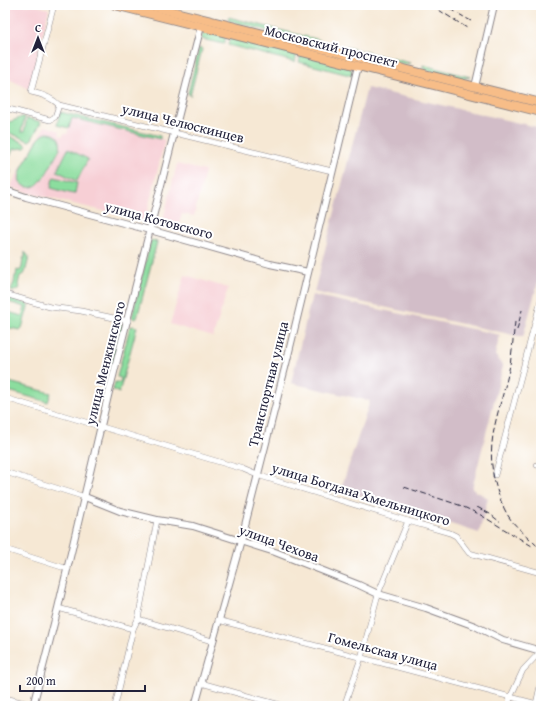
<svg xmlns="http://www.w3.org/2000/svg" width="546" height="711" font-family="'Gentium Book Plus',serif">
	<rect width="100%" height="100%" fill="#fff"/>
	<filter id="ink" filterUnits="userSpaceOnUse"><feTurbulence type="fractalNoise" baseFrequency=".025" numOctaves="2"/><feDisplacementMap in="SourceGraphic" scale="8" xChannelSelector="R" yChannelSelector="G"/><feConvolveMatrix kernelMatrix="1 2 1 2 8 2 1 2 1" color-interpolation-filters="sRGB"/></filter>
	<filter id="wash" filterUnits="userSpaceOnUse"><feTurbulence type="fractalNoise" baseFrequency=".012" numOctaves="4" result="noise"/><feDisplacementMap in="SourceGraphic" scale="16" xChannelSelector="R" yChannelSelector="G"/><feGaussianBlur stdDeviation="0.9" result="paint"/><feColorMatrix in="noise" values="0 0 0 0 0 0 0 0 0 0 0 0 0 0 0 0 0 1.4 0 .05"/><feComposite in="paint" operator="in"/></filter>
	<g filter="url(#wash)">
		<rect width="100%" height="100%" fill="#f6e8d4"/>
		<!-- built -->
		<g fill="#f7cfd5">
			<polygon points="5,5 34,5 49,9 29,89 5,77"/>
			<polygon points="72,118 165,140 145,221 29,193 10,187 45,126 60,131 59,135 63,136 64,133 67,134"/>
			<polygon points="177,164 205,171 194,216 182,214 179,224 163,220"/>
			<polygon points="185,275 228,288 213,337 170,324"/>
		</g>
		<!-- industrial -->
		<g fill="#d2bdc8">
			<polygon points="367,88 541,128 541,271 523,337 314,292"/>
			<polygon points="312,295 500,335 495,355 503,366 472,489 488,498 479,533 341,489 370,401 291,383"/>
		</g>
		<!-- green -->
		<g fill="#8bdd9e" stroke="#56806c">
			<polygon points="228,17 320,40 320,44 229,21"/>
			<polygon points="210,32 226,36 224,44 201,39 203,34"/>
			<polygon points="230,37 297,53 295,62 228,45"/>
			<path d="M346,47L410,63L405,65L365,55C359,49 352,50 345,50Z"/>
			<polygon points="199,48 202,49 190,96 188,93"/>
			<polygon points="301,54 350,67 352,71 353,76 299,62"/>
			<polygon points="423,65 470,77 461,79 426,70 423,68"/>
			<polygon points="60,112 160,136 160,139 72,118 69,128 57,125"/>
			<polygon points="22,117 25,117 21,132 24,132 27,118 41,122 32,139 29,141 5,131 5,124"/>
			<path d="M47,133C57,133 62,139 60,149C54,159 47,175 39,183C36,186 32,188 28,187C10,184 25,162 30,154C34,147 38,136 47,133Z"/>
			<polygon points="5,134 24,143 27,146 25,148 13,149 7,163 11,172 5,182 5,169 7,169 8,167 5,166 5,156 7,152 6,151 10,142 5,139"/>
			<polygon points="68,149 88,159 77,181 57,171"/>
			<polygon points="54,177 77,183 75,193 73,194 51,188 53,178"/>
			<polygon points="151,240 157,242 137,318 134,319 132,317"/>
			<polygon points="25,252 29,257 25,273 20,276 18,284 20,288 12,292 11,289 14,283 15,276 16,276 17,270 20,271 22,267 23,258 25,258"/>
			<polygon points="5,297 28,304 28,307 22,328 20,330 5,327 5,311 22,316 25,307 5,301"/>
			<polygon points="121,323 123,326 105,392 102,392"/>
			<polygon points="133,326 137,327 119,393 113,390 115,382 120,383 121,378 117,377 130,327"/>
			<polygon points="5,381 51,393 48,402 5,390"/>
		</g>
	</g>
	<g filter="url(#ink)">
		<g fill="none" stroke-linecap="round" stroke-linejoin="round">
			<!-- minor casing -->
			<g stroke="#8c8588" stroke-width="6">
				<g id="minor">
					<path d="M54,5L31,92C42,94 51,97 59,105L332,171"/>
					<polyline points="5,108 50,120 55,117 59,105"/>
					<polyline points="5,294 50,307 81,311 128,321"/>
					<polyline points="533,331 541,333"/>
					<polyline points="5,398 243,469 257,475 408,521 450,533 456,536 469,553 541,573"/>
					<polyline points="537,465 541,466"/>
					<polyline points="5,472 85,497"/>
					<polyline points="495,475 541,300"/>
					<polyline points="5,549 68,569"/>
					<polyline points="58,608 133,629"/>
					<polyline points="138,619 212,641"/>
					<polyline points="218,620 541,705"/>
					<polyline points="201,683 284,706"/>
					<polyline points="5,698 33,705"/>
					<polyline points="536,704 541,682"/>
					<polyline points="115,706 133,629 138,619 157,520"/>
					<polyline points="344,706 361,658 378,594 408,521"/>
					<polyline points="508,706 510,698 523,670 541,651"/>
				</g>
			</g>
			<!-- tertiary casing -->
			<g stroke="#8c8588" stroke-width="8">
				<g id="tertiary">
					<polyline points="475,87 494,5"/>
					<polyline points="5,190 26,197 157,232 270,264 308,272"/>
					<polyline points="85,497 120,511 157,520 193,526 275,552 359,585 378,594 426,608 475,626 503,640 541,651"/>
					<polyline points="33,706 58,608 108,396 201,26"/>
					<polyline points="195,706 241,541 286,364 358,66"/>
				</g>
			</g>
			<!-- primary casing -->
			<g stroke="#8c8588" stroke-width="10">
				<g id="primary">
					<polyline points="115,5 541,112"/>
					<polyline points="147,5 541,103"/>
				</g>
			</g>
			<!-- minor -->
			<use href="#minor" stroke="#fff" stroke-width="5"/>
			<!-- tertiary -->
			<use href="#tertiary" stroke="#fff" stroke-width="6"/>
			<!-- primary -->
			<use href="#primary" stroke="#f7bd88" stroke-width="8"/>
			<!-- rail -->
			<g stroke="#22223b" stroke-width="1" stroke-dasharray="6 3" stroke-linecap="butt">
				<polyline points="431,5 467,28"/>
				<polyline points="443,5 471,21"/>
				<path d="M515,322C513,338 512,355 509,370C499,416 482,445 498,493C501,502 505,512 511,520C520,531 532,540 541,550"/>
				<polyline points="517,330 522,310"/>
				<polyline points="404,487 459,505 479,514 532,546"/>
				<polyline points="477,507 490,514 500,522"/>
			</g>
		</g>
	</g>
	<g text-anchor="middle" stroke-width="4" stroke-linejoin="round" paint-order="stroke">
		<!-- street labels -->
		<g font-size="14" fill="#22223b" stroke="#fff">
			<text transform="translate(331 46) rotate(14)" y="5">Московский проспект</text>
			<text transform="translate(183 123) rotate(14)" y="5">улица Челюскинцев</text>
			<text transform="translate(159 220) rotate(15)" y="5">улица Котовского</text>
			<text transform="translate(105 363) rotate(-76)" y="5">улица Менжинского</text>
			<text transform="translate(268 384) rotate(-76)" y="5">Транспортная улица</text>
			<text transform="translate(361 494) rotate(17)" y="5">улица Богдана Хмельницкого</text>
			<text transform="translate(279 543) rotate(20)" y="5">улица Чехова</text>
			<text transform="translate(383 651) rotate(15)" y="5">Гомельская улица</text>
		</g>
	</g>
	<!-- margin -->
	<rect width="546" height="711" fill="none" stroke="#fff" stroke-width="20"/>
	<!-- north arrow -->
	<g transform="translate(38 38)" stroke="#ffffff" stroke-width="3" paint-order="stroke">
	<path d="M0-3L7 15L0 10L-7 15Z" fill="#22223b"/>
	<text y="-6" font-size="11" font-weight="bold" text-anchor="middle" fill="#22223b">С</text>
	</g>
	<!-- scale -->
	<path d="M20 685v6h125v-6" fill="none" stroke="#22223b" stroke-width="2"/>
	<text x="26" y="685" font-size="12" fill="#22223b" stroke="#ffffff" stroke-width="3" paint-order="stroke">200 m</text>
</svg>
